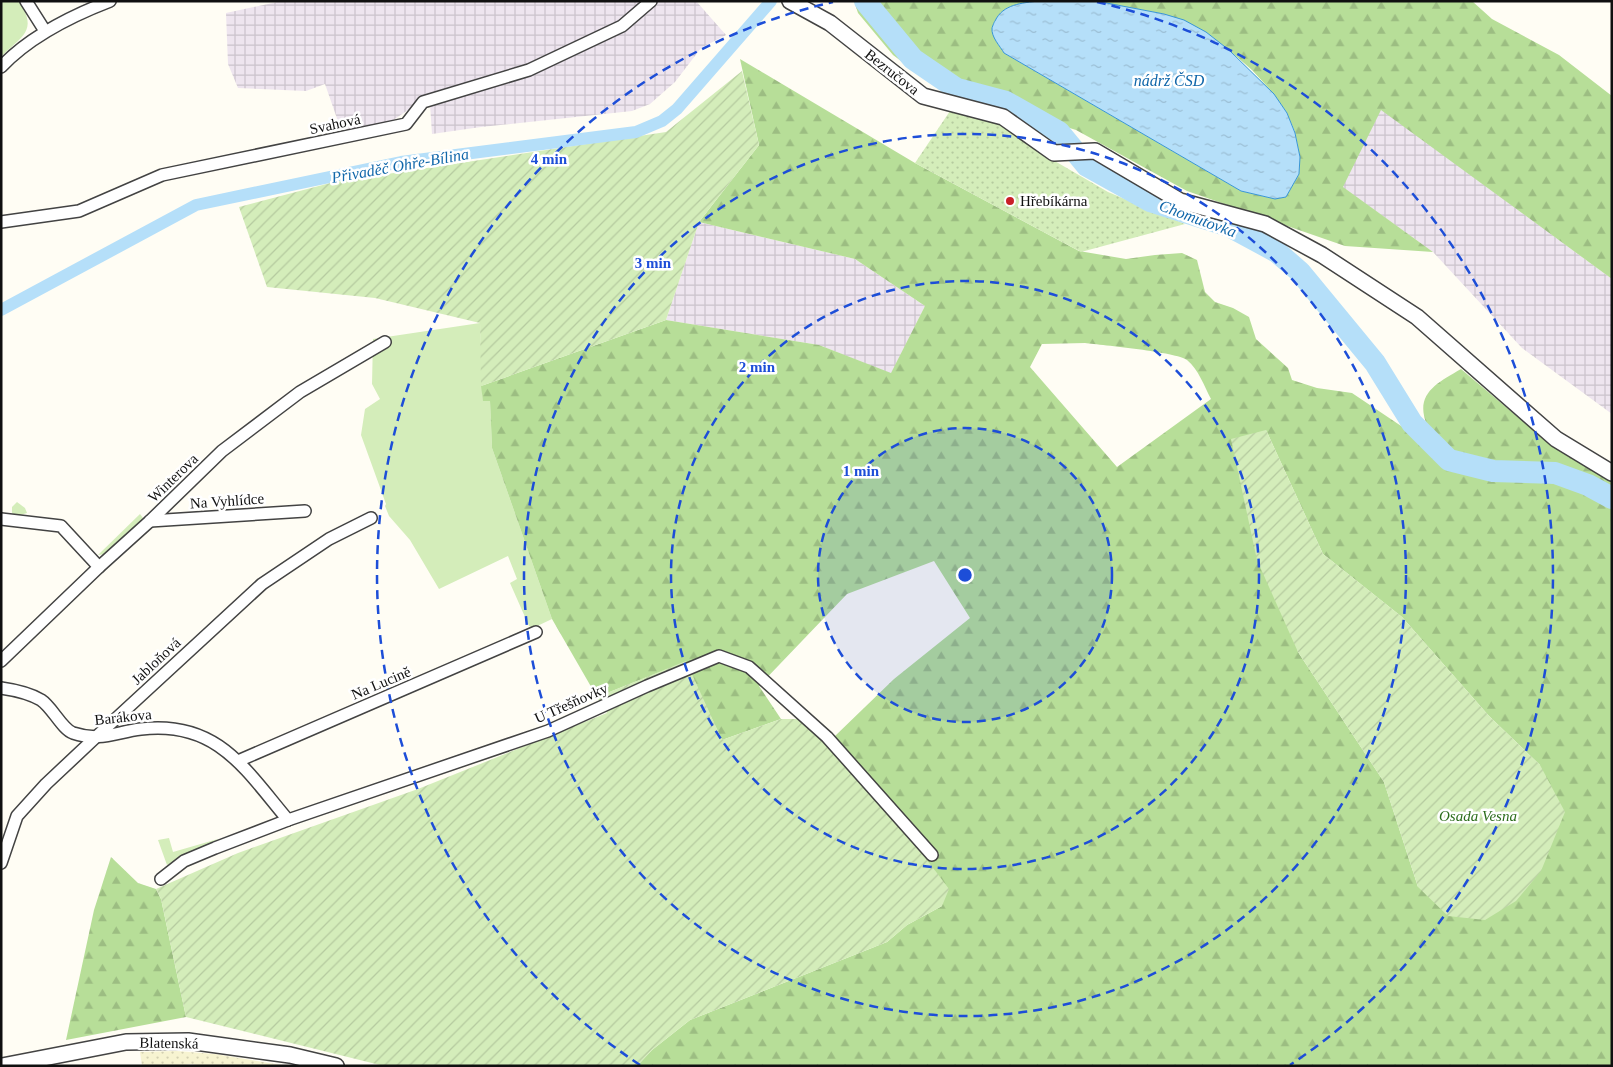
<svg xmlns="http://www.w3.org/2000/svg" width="1613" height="1067" font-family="Georgia,serif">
	<defs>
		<pattern id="industrial-grid" width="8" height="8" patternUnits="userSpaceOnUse" patternTransform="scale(1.25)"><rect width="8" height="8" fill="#eee5ef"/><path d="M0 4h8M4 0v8" fill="none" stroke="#cbc3cc"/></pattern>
		<pattern id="farmland-dots" width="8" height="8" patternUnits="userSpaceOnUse" patternTransform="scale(1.25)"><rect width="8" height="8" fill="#f7f4d1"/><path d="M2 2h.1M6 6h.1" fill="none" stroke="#d3d0b2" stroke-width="1.8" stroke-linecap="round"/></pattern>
		<pattern id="forest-firs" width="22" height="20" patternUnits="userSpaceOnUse" patternTransform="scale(1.25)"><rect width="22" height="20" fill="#b7de98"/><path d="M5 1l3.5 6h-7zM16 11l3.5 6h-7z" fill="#9cbd82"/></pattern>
		<pattern id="park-dots" width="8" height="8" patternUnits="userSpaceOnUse" patternTransform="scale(1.25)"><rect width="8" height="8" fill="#d4edba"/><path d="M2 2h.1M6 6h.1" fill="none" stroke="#b5ca9f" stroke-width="1.8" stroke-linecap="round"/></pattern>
		<pattern id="garden-furrows" width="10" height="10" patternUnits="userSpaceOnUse" patternTransform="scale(1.25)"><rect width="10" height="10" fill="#d4edba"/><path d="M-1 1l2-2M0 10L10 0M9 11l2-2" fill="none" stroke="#b5ca9f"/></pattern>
		<pattern id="water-ripples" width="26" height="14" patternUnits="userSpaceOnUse" patternTransform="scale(1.25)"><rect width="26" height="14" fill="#b5dff9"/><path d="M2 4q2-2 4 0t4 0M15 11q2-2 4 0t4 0" fill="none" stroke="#9bbed4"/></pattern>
	</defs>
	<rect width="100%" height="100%" fill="#fffdf4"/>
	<!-- industrial -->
	<g fill="url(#industrial-grid)">
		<polygon points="282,1 696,1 726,35 701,48 675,82 650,104 632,111 481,127 432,134 430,104 408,110 389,123 341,130 325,84 306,91 238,88 228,64 226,13"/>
		<polygon points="1381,109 1612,279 1612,414 1522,348 1433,252 1342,187"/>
		<polygon points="699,222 855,259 925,306 891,374 819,345 666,320"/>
	</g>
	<!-- farmland -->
	<polygon fill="url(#farmland-dots)" points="176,1051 215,1054 287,1066 207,1066 190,1064 178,1066 142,1066 140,1052"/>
	<!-- grass -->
	<g fill="#d4edba">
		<path d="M1,1H19C39,32 21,36 1,57Z"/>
		<polygon points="480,323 483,400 490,401 492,448 552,619 533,628 529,626 510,583 517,579 508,556 439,589 410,540 389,516 385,506 386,504 361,435 365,409 380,399 372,384 373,339"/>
		<polygon points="17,502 25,508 27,513 17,516 12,513 12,507"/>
		<polygon points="140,514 143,518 141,521 141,525 137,529 132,529 106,554 98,555"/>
		<polygon points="169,838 173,852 218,839 202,852 182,858 167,865 158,840"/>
	</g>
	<!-- forest -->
	<g fill="url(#forest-firs)" fill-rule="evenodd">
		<path d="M854,1H1039C1015,4 1002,4 992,28L1004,53L1241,191L1275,199L1286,197L1299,174L1300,157L1295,132L1287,113L1274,94L1252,70L1229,50L1206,32L1164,14L1096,1H1472L1492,19L1559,55L1612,96V279L1381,110L1343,187L1433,252L1345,246L1187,191L1076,130L933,85L893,55L858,13Z"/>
		<path d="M740,59L915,163L1079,251L1126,259L1155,255L1182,253L1197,260L1205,292L1215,302L1233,308L1249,317L1256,339L1288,368L1292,380L1317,388L1352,393L1422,440L1427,425C1414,394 1437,383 1461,369L1552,446L1612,482V1066H637L652,1050L690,1020L887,942L907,925L942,906L832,750L835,736L894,679L970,618L934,561L847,594L759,686L781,719L722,740L685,662L597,697L552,619L492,448L490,401H483L481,386L666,320L819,345L891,373L925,306L855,259L699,222L759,145ZM1085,343C1102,345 1177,352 1187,360C1199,370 1204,386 1211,399L1117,467L1030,367L1042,344ZM1266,430L1323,554L1402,617L1489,716L1540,765L1418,887L1384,782L1298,652Z"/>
		<polygon points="111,857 138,883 156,889 161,899 186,1017 66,1040 94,910"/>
	</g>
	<!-- park -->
	<polygon fill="url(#park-dots)" points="950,111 1001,122 1053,160 1108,192 1185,224 1081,252 915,163"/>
	<!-- garden -->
	<g fill="url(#garden-furrows)">
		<polygon points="742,71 759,145 699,222 666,320 481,386 480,323 375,298 267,287 239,207 334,182 666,132"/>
		<polygon points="1266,430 1323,554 1402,617 1489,716 1540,765 1565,812 1541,871 1516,901 1485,920 1448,916 1418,887 1384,782 1298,652 1257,560 1231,439"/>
		<path d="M686,661L722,740L781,719H804C854,774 905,829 949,889L942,906L907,925L887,942L690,1020L652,1050L637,1066H384L186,1017L161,899L156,889L238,853L418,789L607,713L597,697Z"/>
	</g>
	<!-- water -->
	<path fill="url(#water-ripples)" stroke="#3895d5" d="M1039,1H1096L1164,14L1184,20L1206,32L1229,50L1274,94L1287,113L1295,133L1300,157L1299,174L1286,197L1275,199L1241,191L1004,53C1000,46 991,37 992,28C992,28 994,22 995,21C1003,4 1022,3 1039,1Z"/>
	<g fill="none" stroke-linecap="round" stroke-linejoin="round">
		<!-- canal -->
		<polyline stroke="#b5dff9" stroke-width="12" points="1,310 196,205 401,162 636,132 662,121 677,109 771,1"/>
		<!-- river -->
		<polyline stroke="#b5dff9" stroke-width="22" points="865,1 913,59 957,89 1006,102 1059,132 1087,166 1150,201 1229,226 1277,252 1300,272 1375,363 1412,423 1449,460 1493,471 1555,473 1588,485 1612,498"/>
		<!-- minor casing -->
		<g stroke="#434343" stroke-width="14">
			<g id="minor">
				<polyline points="26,1 45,31"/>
				<path d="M1,67C30,36 71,16 110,1"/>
				<polyline points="1,222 79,211 162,175 406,124 423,102 529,70 622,26 651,1"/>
				<polyline points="1,519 61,526 99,567"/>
				<polyline points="150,521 305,511"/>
				<polyline points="1,661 99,567 150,521 222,451 300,392 385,342"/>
				<path d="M1,688C15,690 29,693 41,700C52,707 62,729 73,733C100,742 116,732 141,729C217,720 245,769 288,820"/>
				<polyline points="238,761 536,632"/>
				<polyline points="1,863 17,816 46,784 96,737 262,584 329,539 371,518"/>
				<polyline points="161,879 184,861 215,848 288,820 548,731 647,686 719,656 749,667 827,737 932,855"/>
			</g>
		</g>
		<!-- tertiary casing -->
		<g stroke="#434343" stroke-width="18">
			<g id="tertiary">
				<polyline points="790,1 830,23 923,96 1003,117 1054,153 1095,151 1180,201 1265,224 1322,255 1417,317 1556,439 1612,473"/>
				<polyline points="2,1066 126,1042 188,1041 290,1055 336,1066"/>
			</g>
		</g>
		<!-- minor -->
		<use href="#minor" stroke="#fff" stroke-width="11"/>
		<!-- tertiary -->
		<use href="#tertiary" stroke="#fff" stroke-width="15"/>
	</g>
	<!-- distance rings -->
	<circle cx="965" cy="575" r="147" fill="#1d4ed8" fill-opacity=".12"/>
	<g fill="none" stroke="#1d4ed8" stroke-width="2.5" stroke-dasharray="9 6">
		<circle cx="965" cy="575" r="147"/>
		<circle cx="965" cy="575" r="294"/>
		<circle cx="965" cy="575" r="441"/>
		<path d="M640 1065A588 588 0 0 1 833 2M1097 2A588 588 0 0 1 1290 1065"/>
	</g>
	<!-- markers -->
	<circle fill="#c91f27" stroke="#fff" stroke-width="2" cx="1010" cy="201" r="5"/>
	<g text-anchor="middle" stroke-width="5" stroke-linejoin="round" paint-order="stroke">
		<!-- street labels -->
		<g font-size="15" fill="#101010" stroke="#fff">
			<text transform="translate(892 72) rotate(38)" y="5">Bezručova</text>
			<text transform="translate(335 124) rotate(-12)" y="5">Svahová</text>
			<text transform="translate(173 478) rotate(-44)" y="5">Winterova</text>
			<text transform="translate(227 501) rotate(-4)" y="5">Na Vyhlídce</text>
			<text transform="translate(156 661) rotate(-43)" y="5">Jabloňová</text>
			<text transform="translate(381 683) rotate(-23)" y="5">Na Lucině</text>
			<text transform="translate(571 703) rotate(-24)" y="5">U Třešňovky</text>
			<text transform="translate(123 717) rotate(-6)" y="5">Barákova</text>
			<text transform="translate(169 1043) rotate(1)" y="5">Blatenská</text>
		</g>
		<!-- poi labels -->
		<g font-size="15" fill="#101010" stroke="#fff" text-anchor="start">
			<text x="1020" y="206">Hřebíkárna</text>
		</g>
		<!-- park labels -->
		<g font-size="15" font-style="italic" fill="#2c6d1c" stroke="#fff">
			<text x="1478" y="821">Osada Vesna</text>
		</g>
		<!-- water labels -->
		<g font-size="16" font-style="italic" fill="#1167aa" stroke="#fff">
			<text x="1169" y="86">nádrž ČSD</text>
			<text transform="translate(400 165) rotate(-10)" y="6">Přivaděč Ohře-Bílina</text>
			<text transform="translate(1198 218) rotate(20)" y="6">Chomutovka</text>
		</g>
	</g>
	<circle cx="965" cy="575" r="8" fill="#1d4ed8" stroke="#fff" stroke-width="2.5"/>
	<g font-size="15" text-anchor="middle" font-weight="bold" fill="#1d4ed8" stroke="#fff" stroke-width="5" stroke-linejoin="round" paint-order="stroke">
		<text x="549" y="164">4 min</text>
		<text x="653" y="268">3 min</text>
		<text x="757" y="372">2 min</text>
		<text x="861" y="476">1 min</text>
	</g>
	<!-- border -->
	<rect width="1613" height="1067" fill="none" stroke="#101010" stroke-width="5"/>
</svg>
